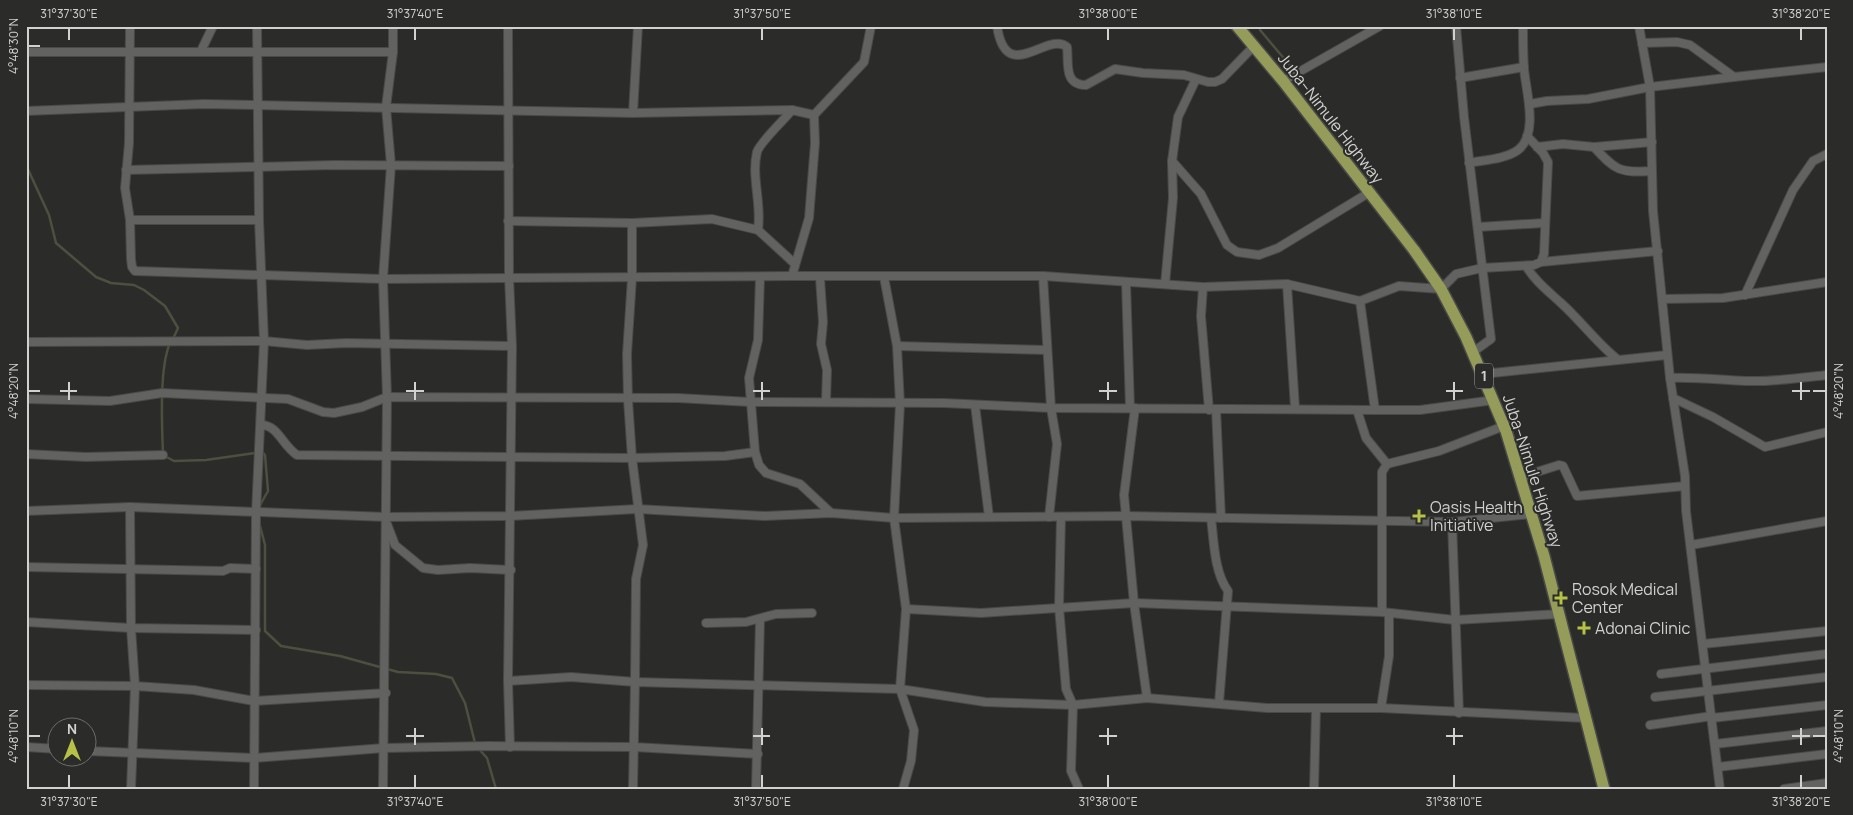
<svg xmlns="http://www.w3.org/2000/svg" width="1853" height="815" font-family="Manrope,sans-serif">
	<rect width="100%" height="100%" fill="#2b2c29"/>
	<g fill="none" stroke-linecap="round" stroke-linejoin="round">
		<!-- stream -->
		<g stroke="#4d4f3f" stroke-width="2.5">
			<polyline points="1260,30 1292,68"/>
			<polyline points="26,165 49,215 56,243 96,277 111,283 134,285 144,290 165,306 178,328 173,339"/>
			<path d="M170,343C159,368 162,426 163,455L174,461L206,460L255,453"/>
			<polyline points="259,507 268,491 265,455 263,453"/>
			<polyline points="259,522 265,545 265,631 281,646 340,656 398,672 436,674 452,678 465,703 475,743"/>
			<polyline points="478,748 487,758 496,789"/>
		</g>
		<!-- minor casing -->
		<g stroke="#494947" stroke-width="10">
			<g id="minor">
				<polyline points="130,26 129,143 125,188 130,220 131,259 132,267 135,271 383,279 792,276"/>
				<polyline points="508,26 509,277 512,346 508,681 510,747"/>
				<path d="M997,26C1006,87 1048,30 1067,47C1069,62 1063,85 1086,85L1115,69L1143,73L1184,75L1208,82H1215L1222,79L1253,47"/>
				<polyline points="1456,26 1464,117 1491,339 1473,352"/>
				<polyline points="1639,26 1650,87 1653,211 1670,378 1685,476 1686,511 1720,789"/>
				<polyline points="1642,43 1677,42 1690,45 1734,77 1827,67"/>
				<polyline points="201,51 213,26"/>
				<polyline points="26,52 393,52"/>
				<polyline points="1460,78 1524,67"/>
				<polyline points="1283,81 1380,26"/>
				<polyline points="1530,104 1547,101 1588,99 1650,87 1734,77"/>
				<polyline points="26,111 204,104 633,113 792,110 814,115 864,62 871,26"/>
				<polyline points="633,113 638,26"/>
				<polyline points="814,115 815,143 809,218 792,276 1043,276 1203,287 1287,284 1360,301 1399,286 1441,289 1456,274 1482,268 1534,265 1541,262 1544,254 1548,162 1543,153 1527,136"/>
				<polyline points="1537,147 1563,144 1594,147 1652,142"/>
				<path d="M1594,147C1616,171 1620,173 1652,171"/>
				<polyline points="1172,161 1201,194 1227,245 1237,252 1259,255 1278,248 1370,192"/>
				<path d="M1469,163C1484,160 1506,159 1518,150C1539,134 1526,91 1524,69C1523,55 1523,40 1523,26"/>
				<polyline points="126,170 334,165 509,166"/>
				<polyline points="130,220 259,220"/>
				<polyline points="508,221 632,223 712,219 758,230 794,263"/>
				<polyline points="1478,227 1544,223"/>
				<path d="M758,230C762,204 751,177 757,152C760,142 785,119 792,110"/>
				<polyline points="1541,262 1658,251"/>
				<path d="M1526,266C1535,281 1548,291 1561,303C1581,321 1596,342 1617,359"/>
				<polyline points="1043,276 1051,408 1057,444 1049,517"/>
				<polyline points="760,277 758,340 749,378 755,452 759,465 766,473 800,484 831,513"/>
				<polyline points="884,277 897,346 900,404 894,518 906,609 900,689 985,702 1073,705 1147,698 1267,708 1381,708 1585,718"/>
				<polyline points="820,278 823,322 821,344 827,370 826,401"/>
				<polyline points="1126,282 1130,408"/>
				<polyline points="1165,284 1173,198 1172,161 1178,117 1196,79"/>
				<polyline points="1287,284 1295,408"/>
				<polyline points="1203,287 1201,316 1209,410"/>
				<polyline points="1745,295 1793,190 1813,161 1827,154"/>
				<polyline points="1662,299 1723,298 1827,282"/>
				<polyline points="1360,301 1375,410"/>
				<polyline points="26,342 264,341 307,345 346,343 512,346"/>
				<polyline points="897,346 1047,350"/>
				<polyline points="1483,374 1667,355"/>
				<path d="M1670,378C1696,377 1721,380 1746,381C1773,382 1800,378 1827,375"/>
				<polyline points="1673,398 1713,417 1765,447 1827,432"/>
				<polyline points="26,399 110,401 162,393 288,399 323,412 334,413 362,407 387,397 678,398 750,402 944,403 1051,408 1375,410 1420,410 1494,400"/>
				<polyline points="975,405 989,517"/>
				<polyline points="1135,408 1124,495 1134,603 1147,698"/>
				<polyline points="1216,409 1221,518"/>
				<polyline points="1357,410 1366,438 1387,464"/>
				<path d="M261,425C278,425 282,445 297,455L632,458L725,456L755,452"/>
				<polyline points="26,454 86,457 163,455"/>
				<polyline points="1521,477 1559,465 1563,466 1577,496 1685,486"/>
				<polyline points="26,511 130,507"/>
				<polyline points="1061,517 1059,607 1066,689 1073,705 1071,771 1079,789"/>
				<path d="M1211,518C1214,541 1214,572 1228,591L1219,703"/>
				<polyline points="1452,522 1459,713"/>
				<polyline points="387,524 395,545 423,568 438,570 470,568 511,570"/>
				<polyline points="1691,545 1827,521"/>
				<polyline points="26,567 223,571 230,568 256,569"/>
				<polyline points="906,609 981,613 1134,603 1382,612 1455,620 1559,614"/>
				<polyline points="1382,612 1382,472 1387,464 1439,451 1504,426"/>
				<polyline points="26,622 131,628 256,630"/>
				<polyline points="706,623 746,622 776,614 812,613"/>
				<polyline points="1703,644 1827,631"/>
				<polyline points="1661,674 1827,654"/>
				<polyline points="508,681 571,677 635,682 636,579 643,545 632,458 628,400 627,354 632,278 632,223"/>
				<polyline points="26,685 135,686 194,690 254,701 386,693"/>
				<polyline points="1655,697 1827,677"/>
				<polyline points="1381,708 1389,656 1389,613"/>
				<polyline points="1712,718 1827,705"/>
				<polyline points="1650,725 1712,716"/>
				<polyline points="1715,744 1827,731"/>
				<polyline points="26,747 58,749"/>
				<polyline points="88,751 254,758 384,748 489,746 634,747 758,754"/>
				<polyline points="1718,767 1827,754"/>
				<polyline points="131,789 135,686 131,628 130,507 386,517 510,516 637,509 765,516 831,513 894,518 1127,516 1452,522 1531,514"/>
				<polyline points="254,789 256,513 264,341 259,220 257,26"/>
				<polyline points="383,789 387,397 383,279 391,165 386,107 393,52 393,26"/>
				<polyline points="633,789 635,682 900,689 914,730 911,761 903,789"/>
				<polyline points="756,789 760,619"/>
				<polyline points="1314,789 1316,709"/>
				<polyline points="1784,789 1827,783"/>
			</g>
		</g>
		<!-- primary casing -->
		<g stroke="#494947" stroke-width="14">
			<polyline id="primary" points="1237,26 1283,81 1414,250 1441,289 1466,337 1506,431 1544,556 1604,789"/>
		</g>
		<!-- minor -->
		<use href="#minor" stroke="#626360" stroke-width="8"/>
		<!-- primary -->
		<use href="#primary" stroke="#959b58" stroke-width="11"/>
	</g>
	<!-- ticks -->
	<path fill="none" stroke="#d1d1cf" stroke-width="2" d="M69,28V40M415,28V40M762,28V40M1108,28V40M1454,28V40M1801,28V40M28,46H40M69,382V400M415,382V400M762,382V400M1108,382V400M1454,382V400M1801,382V400M28,391H40M60,391H77M406,391H424M753,391H770M1099,391H1117M1446,391H1463M1792,391H1810M1813,391H1826M415,728V745M762,728V745M1108,728V745M1454,728V745M1801,728V745M28,736H40M406,736H424M753,736H770M1099,736H1117M1446,736H1463M1792,736H1810M1813,736H1826M69,775V788M415,775V788M762,775V788M1108,775V788M1454,775V788M1801,775V788"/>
	<!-- markers -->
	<g fill="#b7c148" stroke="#2b2c29" stroke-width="2">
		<path d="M1416.5 508.5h5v5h5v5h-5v5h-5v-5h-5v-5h5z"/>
		<path d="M1558.5 590.5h5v5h5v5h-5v5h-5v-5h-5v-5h5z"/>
		<path d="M1581.5 620.5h5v5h5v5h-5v5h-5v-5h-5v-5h5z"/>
	</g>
	<g text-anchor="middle" stroke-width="4" stroke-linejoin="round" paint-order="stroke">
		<!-- shield labels -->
		<rect fill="#2b2c29" stroke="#9fa09d" stroke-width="1" x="1475" y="363.5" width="18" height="25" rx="4"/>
		<g font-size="15" font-weight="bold" fill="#d1d1cf">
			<text x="1484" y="381">1</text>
		</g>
		<!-- street labels -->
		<g font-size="16" fill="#d1d1cf" stroke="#2b2c29">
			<text transform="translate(1331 118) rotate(52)" y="6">Juba–Nimule Highway</text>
			<text transform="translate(1533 471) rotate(72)" y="6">Juba–Nimule Highway</text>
		</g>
		<!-- poi labels -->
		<g font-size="16" fill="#d1d1cf" stroke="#2b2c29" text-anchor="start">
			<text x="1430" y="513">Oasis Health<tspan x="1430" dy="18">Initiative</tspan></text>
			<text x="1572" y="595">Rosok Medical<tspan x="1572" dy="18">Center</tspan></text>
			<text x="1595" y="634">Adonai Clinic</text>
		</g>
	</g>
	<!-- border -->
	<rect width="1853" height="815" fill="none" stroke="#2b2c29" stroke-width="55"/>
	<!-- north arrow -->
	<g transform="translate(72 742)"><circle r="24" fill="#2b2c29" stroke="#6d6e6b"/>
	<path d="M0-4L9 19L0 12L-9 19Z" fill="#b7c148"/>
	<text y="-8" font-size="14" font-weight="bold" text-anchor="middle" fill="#d1d1cf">N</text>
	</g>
	<rect x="28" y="28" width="1798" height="760" fill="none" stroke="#d1d1cf" stroke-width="2"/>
	<g font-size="12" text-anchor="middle" fill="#d1d1cf">
		<text x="69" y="18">31°37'30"E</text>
		<text x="415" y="18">31°37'40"E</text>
		<text x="762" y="18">31°37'50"E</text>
		<text x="1108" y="18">31°38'00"E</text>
		<text x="1454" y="18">31°38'10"E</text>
		<text x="1801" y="18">31°38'20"E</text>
		<text transform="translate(14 46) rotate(-90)" y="4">4°48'30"N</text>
		<text transform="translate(14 391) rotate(-90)" y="4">4°48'20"N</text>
		<text transform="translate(1839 391) rotate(-90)" y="4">4°48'20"N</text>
		<text transform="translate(14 736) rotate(-90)" y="4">4°48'10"N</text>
		<text transform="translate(1839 736) rotate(-90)" y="4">4°48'10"N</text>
		<text x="69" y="806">31°37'30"E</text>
		<text x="415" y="806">31°37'40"E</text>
		<text x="762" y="806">31°37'50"E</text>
		<text x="1108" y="806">31°38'00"E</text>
		<text x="1454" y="806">31°38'10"E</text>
		<text x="1801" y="806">31°38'20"E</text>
	</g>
</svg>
